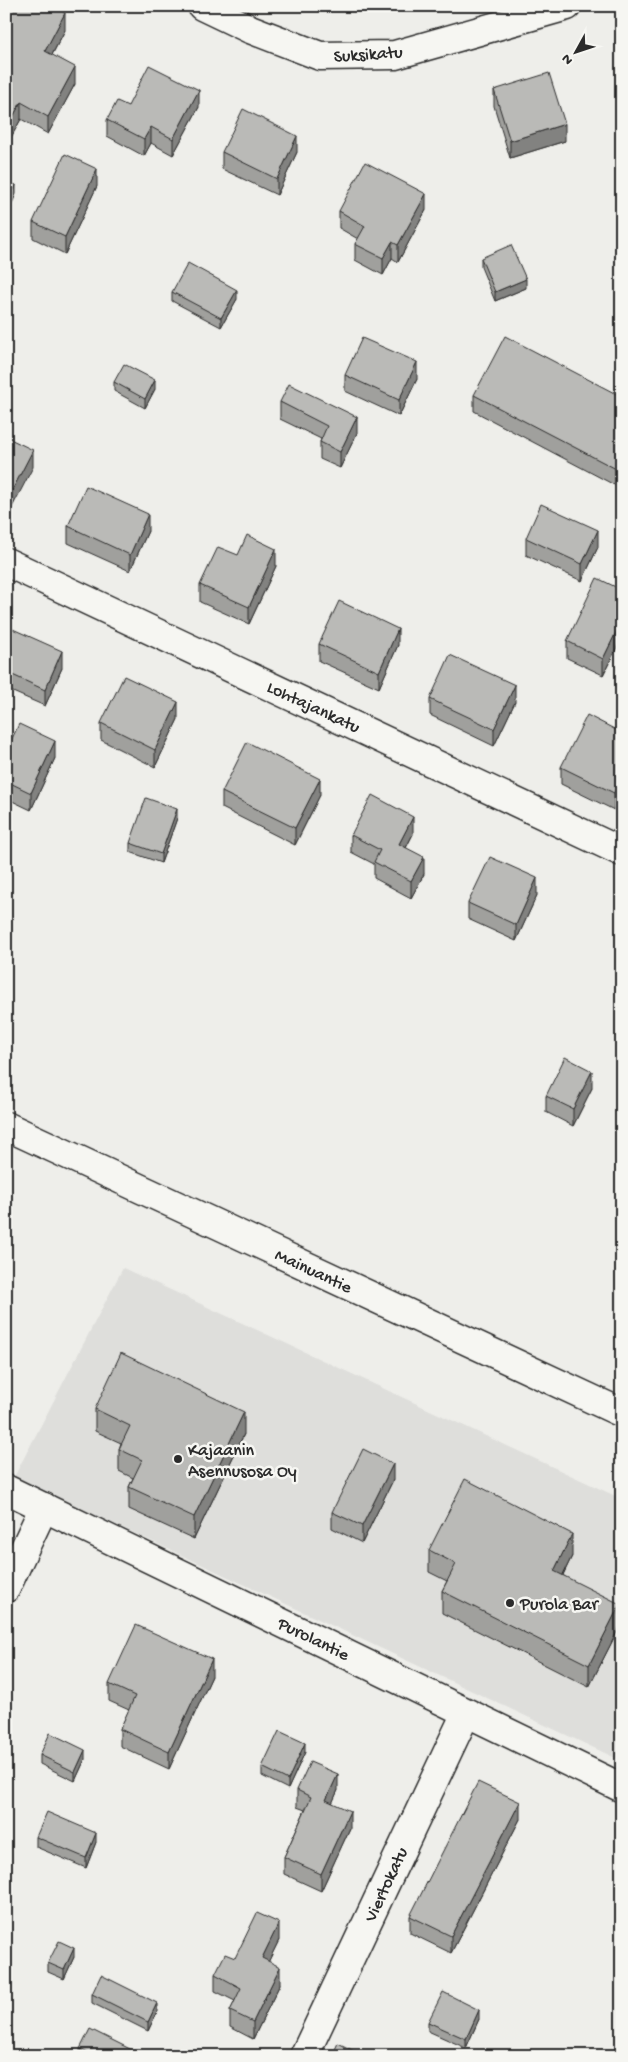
<svg xmlns="http://www.w3.org/2000/svg" width="628" height="2062" font-family="'Gochi Hand',sans-serif">
	<rect width="100%" height="100%" fill="#eeeeea"/>
	<filter id="ink" filterUnits="userSpaceOnUse"><feTurbulence type="fractalNoise" baseFrequency=".02" numOctaves="2"/><feDisplacementMap in="SourceGraphic" scale="10" xChannelSelector="R" yChannelSelector="G"/><feConvolveMatrix kernelMatrix="1 2 1 2 8 2 1 2 1" color-interpolation-filters="sRGB"/></filter>
	<g filter="url(#ink)">
		<!-- built -->
		<polygon fill="#dededb" points="123,1268 622,1499 622,1761 14,1477"/>
		<g fill="none" stroke-linecap="round" stroke-linejoin="round">
			<!-- street casing -->
			<g stroke="#2b2b2b" stroke-width="31">
				<g id="street">
					<polyline points="202,6 250,29 320,56 395,55 567,6"/>
					<polyline points="6,562 622,852"/>
					<polyline points="6,1489 622,1788"/>
					<polyline points="6,1588 44,1507"/>
					<polyline points="304,2056 466,1713"/>
				</g>
			</g>
			<!-- primary casing -->
			<g stroke="#2b2b2b" stroke-width="31">
				<polyline id="primary" points="6,1126 622,1413"/>
			</g>
			<!-- street -->
			<use href="#street" stroke="#f6f6f2" stroke-width="28"/>
			<!-- primary -->
			<use href="#primary" stroke="#f6f6f2" stroke-width="28"/>
		</g>
		<!-- wall -->
		<g fill="#a0a09d" stroke="#2b2b2b">
			<polygon points="6,6 65,30 52,55 75,84 48,134 21,119 9,141 6,139"/>
			<polygon points="494,90 565,141 510,158 494,106"/>
			<polygon points="128,106 199,107 173,155 151,143 144,156 107,136 107,120"/>
			<polygon points="222,152 297,152 277,195 222,169"/>
			<polygon points="97,186 65,254 33,238 33,222"/>
			<polygon points="426,210 398,262 392,258 383,275 355,260 355,244 358,239 339,228 339,211"/>
			<polygon points="481,258 526,288 495,301 481,267"/>
			<polygon points="172,292 237,299 221,327 172,301"/>
			<polygon points="345,375 417,379 399,416 345,391"/>
			<polygon points="114,382 155,389 145,408 114,391"/>
			<polygon points="474,395 622,397 622,489 474,411"/>
			<polygon points="280,402 357,433 340,468 320,459 320,442 321,439 280,419"/>
			<polygon points="68,526 148,531 130,571 68,543"/>
			<polygon points="526,538 598,547 582,581 526,555"/>
			<polygon points="276,566 249,624 200,602 200,585"/>
			<polygon points="622,590 622,637 603,675 567,658 567,641"/>
			<polygon points="6,626 62,668 45,706 6,689"/>
			<polygon points="319,644 398,645 379,688 319,661"/>
			<polygon points="430,699 515,702 494,746 430,715"/>
			<polygon points="178,719 155,767 101,740 101,723"/>
			<polygon points="622,733 614,810 561,784 561,767"/>
			<polygon points="6,751 55,758 31,810 6,798"/>
			<polygon points="222,792 320,795 295,845 222,808"/>
			<polygon points="177,818 161,863 130,852 130,843"/>
			<polygon points="413,834 406,848 424,874 411,898 374,878 374,864 351,852 351,835"/>
			<polygon points="537,895 516,941 468,919 468,903"/>
			<polygon points="592,1088 573,1126 546,1112 546,1096"/>
			<polygon points="95,1409 244,1434 194,1539 129,1509 129,1487 133,1478 119,1471 119,1449 121,1443 95,1431"/>
			<polygon points="393,1480 362,1543 332,1528 332,1512"/>
			<polygon points="429,1550 572,1556 563,1575 620,1626 589,1687 442,1613 442,1591 447,1581 429,1572"/>
			<polygon points="212,1676 169,1769 120,1746 120,1729 129,1710 109,1701 109,1684"/>
			<polygon points="305,1752 288,1789 262,1776 262,1767"/>
			<polygon points="40,1755 85,1759 75,1781 40,1764"/>
			<polygon points="297,1790 338,1790 332,1803 350,1828 321,1891 284,1874 284,1857 305,1810 297,1807"/>
			<polygon points="520,1819 451,1953 410,1933 410,1916"/>
			<polygon points="36,1837 96,1842 86,1868 36,1847"/>
			<polygon points="279,1940 268,1962 280,1984 253,2039 230,2027 230,2011 235,2001 215,1991 215,1974 235,1958"/>
			<polygon points="74,1957 64,1979 48,1972 48,1963"/>
			<polygon points="92,1994 157,2012 148,2031 92,2003"/>
			<polygon points="479,2019 466,2048 428,2031 428,2022"/>
			<polygon points="80,2049 144,2056 80,2056"/>
		</g>
		<!-- shaded-wall -->
		<g fill="#828280" stroke="#2b2b2b">
			<polygon points="65,13 65,30 45,68 45,51"/>
			<polygon points="75,67 75,84 48,134 48,117"/>
			<polygon points="199,90 199,107 173,155 173,139"/>
			<polygon points="21,102 21,119 9,141 9,124"/>
			<polygon points="565,124 565,141 510,158 510,141"/>
			<polygon points="151,127 151,143 144,156 144,139"/>
			<polygon points="297,136 297,152 277,195 277,179"/>
			<polygon points="97,169 97,186 65,254 65,237"/>
			<polygon points="16,185 16,194 6,218 6,209"/>
			<polygon points="426,194 426,210 398,262 398,245"/>
			<polygon points="392,242 392,258 383,275 383,258"/>
			<polygon points="526,279 526,288 495,301 495,292"/>
			<polygon points="237,290 237,299 221,327 221,318"/>
			<polygon points="417,362 417,379 399,416 399,400"/>
			<polygon points="155,380 155,389 145,408 145,399"/>
			<polygon points="357,417 357,433 340,468 340,452"/>
			<polygon points="33,450 33,467 6,519 6,502"/>
			<polygon points="148,514 148,531 130,571 130,555"/>
			<polygon points="598,530 598,547 582,581 582,564"/>
			<polygon points="276,549 276,566 249,624 249,607"/>
			<polygon points="622,620 622,637 603,675 603,659"/>
			<polygon points="398,629 398,645 379,688 379,672"/>
			<polygon points="62,651 62,668 45,706 45,690"/>
			<polygon points="515,685 515,702 494,746 494,729"/>
			<polygon points="178,702 178,719 155,767 155,750"/>
			<polygon points="55,741 55,758 31,810 31,793"/>
			<polygon points="622,777 622,794 614,810 614,793"/>
			<polygon points="320,779 320,795 295,845 295,828"/>
			<polygon points="177,809 177,818 161,863 161,854"/>
			<polygon points="413,817 413,834 399,861 399,844"/>
			<polygon points="424,857 424,874 411,898 411,881"/>
			<polygon points="537,878 537,895 516,941 516,925"/>
			<polygon points="592,1071 592,1088 573,1126 573,1109"/>
			<polygon points="244,1412 244,1434 194,1539 194,1517"/>
			<polygon points="393,1464 393,1480 362,1543 362,1526"/>
			<polygon points="572,1534 572,1556 554,1593 554,1571"/>
			<polygon points="620,1604 620,1626 589,1687 589,1665"/>
			<polygon points="212,1659 212,1676 169,1769 169,1752"/>
			<polygon points="305,1743 305,1752 288,1789 288,1780"/>
			<polygon points="85,1750 85,1759 75,1781 75,1772"/>
			<polygon points="338,1774 338,1790 326,1817 326,1800"/>
			<polygon points="520,1802 520,1819 451,1953 451,1936"/>
			<polygon points="350,1811 350,1828 321,1891 321,1874"/>
			<polygon points="96,1833 96,1842 86,1868 86,1858"/>
			<polygon points="279,1923 279,1940 262,1975 262,1958"/>
			<polygon points="74,1948 74,1957 64,1979 64,1970"/>
			<polygon points="280,1967 280,1984 253,2039 253,2022"/>
			<polygon points="157,2003 157,2012 148,2031 148,2022"/>
			<polygon points="479,2010 479,2019 466,2048 466,2039"/>
		</g>
		<!-- building -->
		<g fill="#babab7" stroke="#2b2b2b">
			<polygon points="6,6 52,6 65,13 45,51 75,67 48,117 21,102 9,124 6,122"/>
			<polygon points="149,65 199,90 173,139 151,127 144,139 107,120 117,101 128,106"/>
			<polygon points="549,73 565,124 510,141 494,90"/>
			<polygon points="243,109 297,136 277,179 222,152"/>
			<polygon points="65,154 97,169 65,237 33,222"/>
			<polygon points="365,162 426,194 398,245 392,242 383,258 355,244 365,226 339,211"/>
			<polygon points="6,182 16,185 6,209"/>
			<polygon points="511,245 526,279 495,292 481,258"/>
			<polygon points="188,263 237,290 221,318 172,292"/>
			<polygon points="505,336 622,397 622,472 474,395"/>
			<polygon points="362,338 417,362 399,400 345,375"/>
			<polygon points="124,364 155,380 145,399 114,382"/>
			<polygon points="289,384 357,417 340,452 320,442 327,426 280,402"/>
			<polygon points="6,437 33,450 6,502"/>
			<polygon points="86,486 148,514 130,555 68,526"/>
			<polygon points="541,504 598,530 582,564 526,538"/>
			<polygon points="247,535 276,549 249,607 200,585 218,547 238,555"/>
			<polygon points="597,578 622,590 622,620 603,659 567,641"/>
			<polygon points="339,601 398,629 379,672 319,644"/>
			<polygon points="6,626 62,651 45,690 6,672"/>
			<polygon points="450,655 515,685 494,729 430,699"/>
			<polygon points="124,676 178,702 155,750 101,723"/>
			<polygon points="587,715 622,733 622,777 614,793 561,767"/>
			<polygon points="19,724 55,741 31,793 6,781 6,751"/>
			<polygon points="247,742 320,779 295,828 222,792"/>
			<polygon points="372,795 413,817 399,844 424,857 411,881 374,862 380,850 351,835"/>
			<polygon points="146,798 177,809 161,854 130,843"/>
			<polygon points="490,857 537,878 516,925 468,903"/>
			<polygon points="565,1057 592,1071 573,1109 546,1096"/>
			<polygon points="121,1353 244,1412 194,1517 129,1487 142,1460 119,1449 130,1426 95,1409"/>
			<polygon points="363,1449 393,1464 362,1526 332,1512"/>
			<polygon points="465,1479 572,1534 554,1571 620,1604 589,1665 442,1591 456,1564 429,1550"/>
			<polygon points="136,1625 212,1659 169,1752 120,1729 135,1696 109,1684"/>
			<polygon points="279,1731 305,1743 288,1780 262,1767"/>
			<polygon points="50,1733 85,1750 75,1772 40,1755"/>
			<polygon points="310,1762 338,1774 326,1800 350,1811 321,1874 284,1857 311,1797 297,1790"/>
			<polygon points="478,1782 520,1802 451,1936 410,1916"/>
			<polygon points="47,1812 96,1833 86,1858 36,1837"/>
			<polygon points="257,1913 279,1923 262,1958 280,1967 253,2022 230,2011 241,1988 215,1974 225,1954 235,1958"/>
			<polygon points="59,1941 74,1948 64,1970 48,1963"/>
			<polygon points="101,1975 157,2003 148,2022 92,1994"/>
			<polygon points="443,1992 479,2010 466,2039 428,2022"/>
			<polygon points="90,2029 144,2056 94,2056 80,2049"/>
			<polygon points="338,2043 364,2056 332,2056"/>
		</g>
	</g>
	<!-- markers -->
	<g fill="#2b2b2b" stroke="#f6f6f2" stroke-width="2">
		<circle cx="178" cy="1459" r="5"/>
		<circle cx="510" cy="1603" r="5"/>
	</g>
	<g text-anchor="middle" stroke-width="5" stroke-linejoin="round" paint-order="stroke">
		<!-- street labels -->
		<g font-size="18" fill="#2b2b2b" stroke="#f6f6f2">
			<text transform="translate(368 53) rotate(-4)" y="6">Suksikatu</text>
			<text transform="translate(314 706) rotate(25)" y="6">Lohtajankatu</text>
			<text transform="translate(314 1270) rotate(25)" y="6">Mainuantie</text>
			<text transform="translate(314 1638) rotate(26)" y="6">Purolantie</text>
			<text transform="translate(385 1884) rotate(-65)" y="6">Viertokatu</text>
		</g>
		<!-- poi labels -->
		<g font-size="18" fill="#2b2b2b" stroke="#f6f6f2" text-anchor="start">
			<text x="188" y="1455">Kajaanin<tspan x="188" dy="21">Asennusosa Oy</tspan></text>
			<text x="520" y="1609">Purola Bar</text>
		</g>
	</g>
	<!-- margin -->
	<rect width="628" height="2062" fill="none" stroke="#f6f6f2" stroke-width="25"/>
	<rect x="12" y="12" width="603" height="2037" fill="none" stroke="#2b2b2b" stroke-width="2" filter="url(#ink)"/>
	<!-- north arrow -->
	<g transform="translate(576 52) rotate(230)" stroke="#f6f6f2" stroke-width="4" paint-order="stroke">
	<path d="M0-4L9 19L0 12L-9 19Z" fill="#2b2b2b"/>
	<text y="-8" font-size="14" font-weight="bold" text-anchor="middle" fill="#2b2b2b">N</text>
	</g>
</svg>
